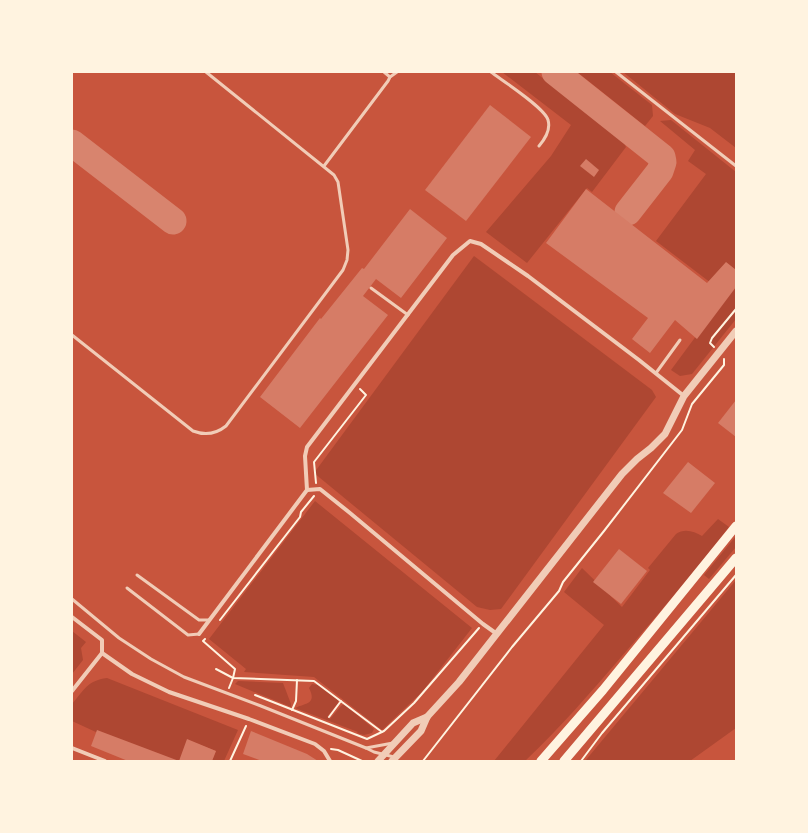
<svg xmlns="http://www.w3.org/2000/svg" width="808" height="833" font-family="'Archivo Narrow',sans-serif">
	<rect width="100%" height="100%" fill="#c8553d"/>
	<!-- green -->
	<g fill="#ae4732">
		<polygon points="502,72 535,72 624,143 626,147 592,192 587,188 527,263 486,232 551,156 571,125"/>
		<polygon points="577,72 610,72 652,105 653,116 645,126"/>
		<polygon points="623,72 736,72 736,148 710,128 675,114"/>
		<polygon points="671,120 736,172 736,270 727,263 711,283 656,241 706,174 688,161 695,150 660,121"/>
		<polygon points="474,256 652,390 656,397 501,609 490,610 477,607 314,473"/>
		<polygon points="736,282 736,319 692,374 680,376 671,370"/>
		<polygon points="315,501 472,628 422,692 382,730 314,677 244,672 246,669 209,639"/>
		<path d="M718,519L729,527C695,571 659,613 622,656C591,692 560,728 525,761H494L604,625L564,592L582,568L622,607L650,570L648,568L676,534C684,528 694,531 702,536Z"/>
		<polygon points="736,536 736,547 709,579 704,575"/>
		<polygon points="736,580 736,728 690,761 585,761"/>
		<polygon points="72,631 86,642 81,648 83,660 72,674"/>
		<path d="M107,678L238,730L224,761H212L216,751L190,741L182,761H173L98,733L72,721V704C85,689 87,681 107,678Z"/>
		<polygon points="238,681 283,683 291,704 291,707 235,684"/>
		<path d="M312,684L318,685L338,700V703L327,717L330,719L341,706L344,704L374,729L372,733L364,735L357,733L358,732L295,708C306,703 317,704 309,688Z"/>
	</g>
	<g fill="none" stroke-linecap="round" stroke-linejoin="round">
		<!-- taxiway -->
		<g stroke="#d8846e" stroke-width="27">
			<polyline points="555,72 662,157 663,162 660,171 628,212"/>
			<polyline points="72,143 173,221"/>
		</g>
	</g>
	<!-- building -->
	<g fill="#d67c66">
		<polygon points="490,105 531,137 466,221 425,190"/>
		<polygon points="586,159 599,170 594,177 580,166"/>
		<polygon points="586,189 707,283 726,262 736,270 736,287 697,339 675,320 650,353 632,339 648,318 546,243"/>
		<polygon points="410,209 447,238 401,298 376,279 363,296 388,315 300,428 260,397 320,318 321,319 362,268 364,269"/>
		<polygon points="736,400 736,437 718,423"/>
		<polygon points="688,462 715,483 691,513 663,493"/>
		<polygon points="619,549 647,571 621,604 593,582"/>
		<polygon points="97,730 179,761 187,739 216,751 212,761 128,761 91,746"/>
		<polygon points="251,731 307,754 318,761 262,761 243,754"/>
	</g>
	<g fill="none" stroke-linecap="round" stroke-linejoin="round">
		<!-- path -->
		<g stroke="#fff3e0" stroke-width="2">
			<polyline points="714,347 710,343 712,338 736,309"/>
			<polyline points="316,483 314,462 366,395 360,389"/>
			<polyline points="220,620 300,517 301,512 314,496"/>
			<polyline points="205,639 203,641 235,669 233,678 314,681 382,732"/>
			<polyline points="216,669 233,678 229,688"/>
			<polyline points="255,695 367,739 384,731 414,703 479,628"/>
			<polyline points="292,710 296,701 297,680"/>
			<polyline points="329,717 341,701"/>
			<polyline points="331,749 338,750 362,761"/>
			<polyline points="230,761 246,726"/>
			<polyline points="423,761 512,647 559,591 563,582 604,531 682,430 692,404 724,365 724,359"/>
			<polyline points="581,761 602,733 736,575"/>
		</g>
		<!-- service -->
		<g stroke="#f1ccb7" stroke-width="3">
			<polyline points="384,72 390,77"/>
			<path d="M491,72C503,81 545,108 548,120C551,130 545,139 539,146"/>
			<polyline points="616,72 736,166"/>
			<polyline points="324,166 388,81 390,77 397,72"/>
			<polyline points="371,288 408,315"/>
			<path d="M72,335L193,431C206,436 216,434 226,426L343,270L347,260L348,250L338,182L334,175L206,72"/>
			<polyline points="656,373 680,340"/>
			<polyline points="137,575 199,620 209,620"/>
			<polyline points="127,588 188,635 199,634"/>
			<polyline points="72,599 119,638 151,659 184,677 261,706 366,748 374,752 394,757"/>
			<polyline points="366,748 393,743"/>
		</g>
		<!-- minor -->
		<g stroke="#f1ccb7" stroke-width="4">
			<polyline points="307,490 320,489 350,513 483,624 497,634"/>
			<polyline points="72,617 102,640 102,653"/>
			<polyline points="199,634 307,490 305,456 307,447 453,255 470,241 481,244 528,276 639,360 684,396"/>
			<polyline points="102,653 132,674 169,692 249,719 315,744 324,751 330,761"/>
			<polyline points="72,691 102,653"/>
			<polyline points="72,748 105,761"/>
		</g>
		<!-- tertiary -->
		<g stroke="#f1ccb7" stroke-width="7">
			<polyline points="378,761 413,723 427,717"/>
			<polyline points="392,761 421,731 427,717 459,682 622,474 637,459 651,448 665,434 684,396 736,331"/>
		</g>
		<!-- primary -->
		<g stroke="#fff3e0" stroke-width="9">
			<polyline points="541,761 603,690 736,526"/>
			<polyline points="564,761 736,558"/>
		</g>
	</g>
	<!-- border -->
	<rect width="808" height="833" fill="none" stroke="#fff3e0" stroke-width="146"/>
</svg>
